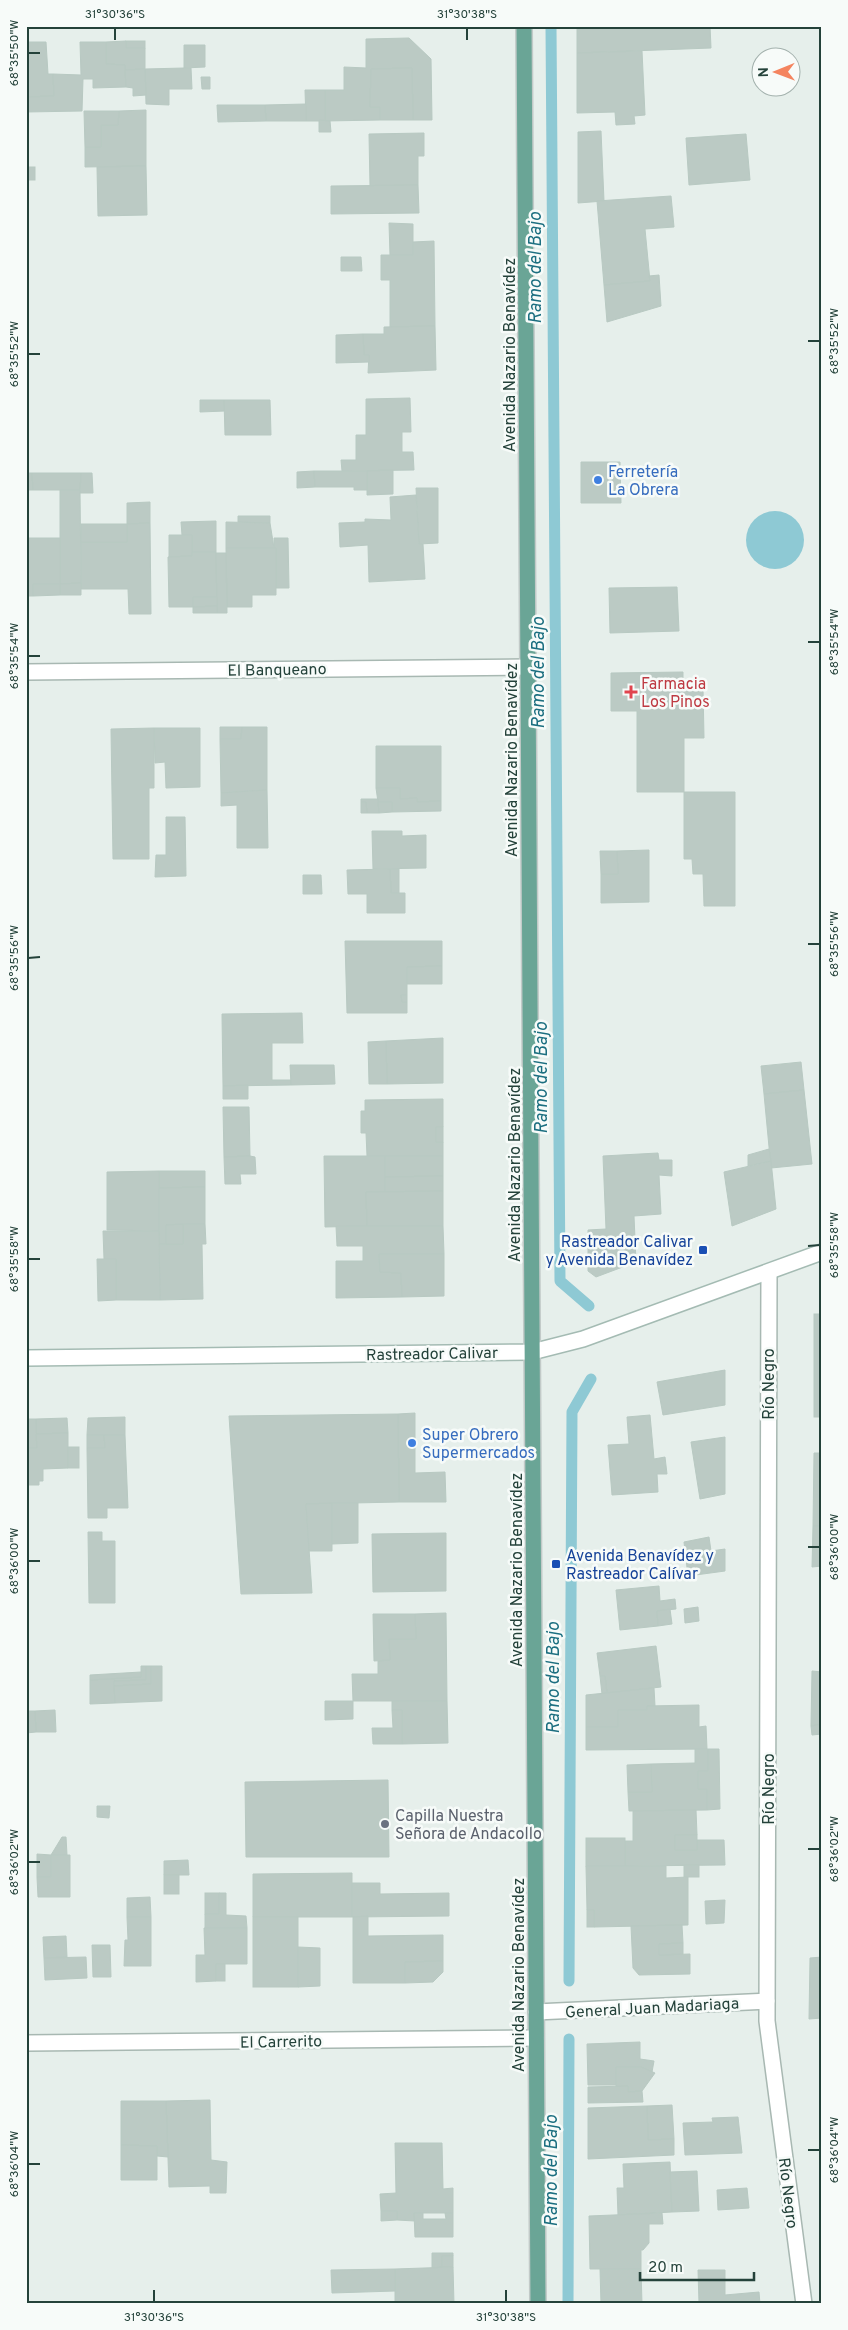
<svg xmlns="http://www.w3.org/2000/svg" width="848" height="2330" font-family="Overpass,sans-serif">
	<rect width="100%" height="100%" fill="#e6efeb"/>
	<!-- water -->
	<circle fill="#8ec9d4" cx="775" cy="540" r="29"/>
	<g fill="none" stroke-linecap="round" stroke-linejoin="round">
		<!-- stream -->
		<g stroke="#8ec9d4" stroke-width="11">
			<polyline points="551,26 560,1281 589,1306"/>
			<polyline points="569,1981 572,1412 591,1379"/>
			<polyline points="568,2304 569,2039"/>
		</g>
	</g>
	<!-- building -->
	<g fill="#bbcac4" stroke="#b8c9c2">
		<polygon points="577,26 624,26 624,27 577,29"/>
		<polygon points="710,26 711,48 577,53 577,29"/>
		<polygon points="409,38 431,59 432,120 413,120 412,68 371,69 370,107 380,107 380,120 325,121 325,90 344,90 344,67 366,68 366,39"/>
		<rect x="126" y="41" width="19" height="7"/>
		<polygon points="126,41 126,48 145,48 145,69 125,70 125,65 106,64 106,42"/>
		<polygon points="28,42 46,42 48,74 53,74 54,96 26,97"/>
		<polygon points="80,42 106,42 106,64 125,65 126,87 93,88 93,79 83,79 82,111 26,112 26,97 54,96 53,74 81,75"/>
		<polygon points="184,45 205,45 205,67 184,68"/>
		<polygon points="642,51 645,115 634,116 635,124 616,125 615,112 577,113 577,53"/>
		<polygon points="184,68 191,68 192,89 169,89 169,105 146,104 145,69"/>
		<polygon points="412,68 413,120 380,120 380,107 370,107 371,69"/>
		<polygon points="145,69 146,95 133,96 133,88 126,87 125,70"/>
		<polygon points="201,77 210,77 210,89 202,89"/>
		<polygon points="305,90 325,90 325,121 306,121"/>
		<polygon points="306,104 306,121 266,121 265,105"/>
		<polygon points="217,105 265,105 266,121 218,122"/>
		<polygon points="146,110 146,166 85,167 85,147 101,147 101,125 118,125 119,111"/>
		<polygon points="84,111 119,111 118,125 101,125 101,147 85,147"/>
		<polygon points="319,120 330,121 331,132 319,132"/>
		<polygon points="601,131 604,201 578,203 578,132"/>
		<polygon points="424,133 424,156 418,156 418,185 370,186 369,134"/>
		<polygon points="746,134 750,180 689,185 686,138"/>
		<polygon points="146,166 147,215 98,216 97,167"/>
		<rect x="26" y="167" width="9" height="13"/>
		<polygon points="418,185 419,213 331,214 331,186"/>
		<polygon points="671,196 674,227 645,229 650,281 604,285 597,201"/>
		<polygon points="389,223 413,224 413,255 390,255"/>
		<polygon points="434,241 435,326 390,327 390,280 381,280 381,255 413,255 413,242"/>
		<polygon points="341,257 361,257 362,271 341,271"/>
		<polygon points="659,275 661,306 607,322 604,285 650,281 649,276"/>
		<polygon points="435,326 436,370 368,373 369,355 364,355 363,334 384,334 384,327"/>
		<polygon points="363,334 364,355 369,355 369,362 336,363 336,335"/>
		<polygon points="410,398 411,432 402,432 402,452 413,452 414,470 342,471 341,460 356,460 356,435 366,435 366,399"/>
		<polygon points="200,400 224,400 225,411 200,412"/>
		<polygon points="224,400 270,400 271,435 225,435"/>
		<polygon points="581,462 620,462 621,503 581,503"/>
		<polygon points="393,470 393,494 367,495 367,471"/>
		<polygon points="314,471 315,487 297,488 297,472"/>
		<polygon points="314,471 367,471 367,490 354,490 354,487 315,487"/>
		<polygon points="26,473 32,473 33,490 26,490"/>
		<polygon points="32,473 81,473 80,490 33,490"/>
		<polygon points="81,473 92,473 93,493 80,493"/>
		<polygon points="416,488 438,488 438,543 419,544"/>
		<polygon points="60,490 80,490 81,583 60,584"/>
		<polygon points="416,495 419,544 423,544 425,579 369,582 368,545 340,547 339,523 365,522 365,519 391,520 390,497"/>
		<polygon points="150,502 150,523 127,524 127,503"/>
		<polygon points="238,516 270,516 270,523 238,522"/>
		<polygon points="216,521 216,552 192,552 192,535 182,535 181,522"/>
		<polygon points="226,522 270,523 274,548 226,548"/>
		<polygon points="150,523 151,614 129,614 128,589 81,589 81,542 127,542 127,524"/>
		<rect x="81" y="524" width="46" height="18"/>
		<polygon points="169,535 192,535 192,556 169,557"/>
		<polygon points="26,538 60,538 60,584 33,584 33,596 26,596"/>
		<polygon points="274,538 288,538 289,588 276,588 276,548 274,548"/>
		<polygon points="226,548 276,548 276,595 252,595 252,607 227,607"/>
		<polygon points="192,552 216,552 217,597 193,597 193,607 169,607 168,557 192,556"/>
		<polygon points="216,553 226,553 227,613 217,613"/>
		<polygon points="81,583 81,595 60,595 60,584"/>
		<polygon points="33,584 60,584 60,595 33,596"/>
		<polygon points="677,587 679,631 610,633 609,588"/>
		<polygon points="193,597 217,597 217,606 193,607"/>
		<polygon points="217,606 217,613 193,613 193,607"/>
		<polygon points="683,672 683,688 703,688 704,738 684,738 684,792 637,792 637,711 611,711 611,673"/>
		<polygon points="220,727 242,727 241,739 220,739"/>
		<polygon points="242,727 267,727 267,790 221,793 220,739 241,739"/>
		<polygon points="154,728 200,728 200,787 166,788 165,762 155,763"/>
		<polygon points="154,728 154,788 149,788 149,859 113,859 111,729"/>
		<polygon points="376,746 441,746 441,801 417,802 417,798 400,799 400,788 376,788"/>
		<polygon points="376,788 400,788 400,799 417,798 417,802 441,801 441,811 392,812 392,802 378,802"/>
		<polygon points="267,790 268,848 237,848 237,805 221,806 221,793"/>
		<polygon points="684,792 735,792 735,906 704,906 703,874 693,874 692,859 684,859"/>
		<polygon points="361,799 378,799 379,813 367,813 366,802 361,802"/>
		<polygon points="361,802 366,802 367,813 361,813"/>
		<polygon points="378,802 392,802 392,812 379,813"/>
		<polygon points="166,817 185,817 186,876 155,877 156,855 166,855"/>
		<polygon points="372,831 402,831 402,836 426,835 426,868 373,869"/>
		<polygon points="649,850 649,902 601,903 601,874 618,874 617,851"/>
		<polygon points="600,851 617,851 618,874 601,874"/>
		<polygon points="390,869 399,869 399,893 391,893"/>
		<polygon points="390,869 391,893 405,893 405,913 367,913 367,894 348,894 347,870"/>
		<polygon points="303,875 321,875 322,894 303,894"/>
		<polygon points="345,941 442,941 442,966 407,967 407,995 401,995 402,1002 407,1002 407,1013 347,1013"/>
		<polygon points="442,966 442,984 407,984 407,967"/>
		<polygon points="401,995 407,995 407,1002 402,1002"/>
		<polygon points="302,1013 303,1043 272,1043 272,1080 291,1080 291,1085 223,1086 222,1014"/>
		<polygon points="443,1038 443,1083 387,1084 386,1041"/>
		<polygon points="386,1041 387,1084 369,1084 368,1042"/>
		<polygon points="801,1062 804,1090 764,1094 761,1066"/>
		<polygon points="290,1065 334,1065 335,1084 291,1085"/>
		<polygon points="248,1085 248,1099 223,1099 223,1086"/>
		<polygon points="804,1090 812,1164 771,1168 764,1094"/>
		<polygon points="443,1099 443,1127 436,1127 436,1142 443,1142 443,1156 367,1156 366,1133 361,1133 361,1111 365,1111 365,1100"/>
		<polygon points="223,1107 249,1107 250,1156 224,1157"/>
		<rect x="436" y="1127" width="7" height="15"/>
		<polygon points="769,1149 771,1161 748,1166 748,1155"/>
		<polygon points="658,1153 659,1160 672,1160 672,1176 659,1175 661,1214 634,1216 636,1262 596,1277 588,1271 588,1230 606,1229 603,1156"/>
		<polygon points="250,1156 255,1157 256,1174 240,1174 241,1184 225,1184 224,1157"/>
		<polygon points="324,1156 385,1156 385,1192 366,1192 367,1226 325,1227"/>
		<polygon points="385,1156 443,1156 443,1176 385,1177"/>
		<polygon points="771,1161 776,1209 732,1226 724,1172"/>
		<polygon points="159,1171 205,1171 205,1187 159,1188"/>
		<polygon points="159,1171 159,1231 107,1230 107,1172"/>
		<polygon points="443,1176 443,1191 385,1192 385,1177"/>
		<polygon points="205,1187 205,1224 166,1225 166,1244 159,1244 159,1188"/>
		<polygon points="443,1191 443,1226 367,1226 366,1192"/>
		<polygon points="183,1224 205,1224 206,1244 202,1244 203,1299 160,1300 159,1244 183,1244"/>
		<polygon points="183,1224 183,1244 166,1244 166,1225"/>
		<polygon points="336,1226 443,1226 444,1254 379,1254 380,1272 401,1273 402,1297 336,1298 336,1261 363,1261 363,1246 337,1246"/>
		<polygon points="103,1231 159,1231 160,1300 116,1300 116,1259 104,1259"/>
		<polygon points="379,1254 444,1254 444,1296 402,1297 401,1273 380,1272"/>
		<polygon points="97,1259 116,1259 116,1300 98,1301"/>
		<rect x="814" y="1314" width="8" height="103"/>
		<polygon points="725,1370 725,1405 663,1415 657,1382"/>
		<polygon points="415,1413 415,1473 445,1472 446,1502 399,1502 398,1414"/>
		<polygon points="398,1414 399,1502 306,1504 312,1593 241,1594 229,1416"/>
		<polygon points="650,1415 654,1459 665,1457 667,1474 657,1474 658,1492 612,1495 608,1445 629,1444 627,1417"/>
		<polygon points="125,1417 125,1435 87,1435 88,1418"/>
		<polygon points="67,1418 68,1433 36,1434 36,1419"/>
		<polygon points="26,1419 36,1419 37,1448 26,1448"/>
		<polygon points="68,1433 68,1468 43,1469 43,1481 39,1481 39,1485 26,1485 26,1448 37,1448 36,1434"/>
		<polygon points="87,1435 104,1435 105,1448 87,1448"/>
		<polygon points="104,1435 125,1435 128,1508 107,1508 107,1518 88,1518 87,1448 105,1448"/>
		<polygon points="725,1437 725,1494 700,1499 691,1442"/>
		<rect x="68" y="1447" width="11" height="21"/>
		<polygon points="814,1453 822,1453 822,1526 813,1526"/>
		<polygon points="332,1503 332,1551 309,1551 306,1504"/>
		<polygon points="332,1503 358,1503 358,1543 332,1544"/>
		<polygon points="813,1526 822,1526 822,1566 812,1567"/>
		<polygon points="88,1532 102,1532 102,1541 115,1541 115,1603 89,1603"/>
		<polygon points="446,1533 446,1591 373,1592 372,1534"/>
		<polygon points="709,1537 711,1551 725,1549 725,1571 688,1576 684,1542"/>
		<polygon points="659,1586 660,1601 675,1599 676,1609 657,1611 658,1626 620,1630 616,1590"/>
		<polygon points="698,1607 699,1621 685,1623 684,1609"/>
		<polygon points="670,1609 672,1624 658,1626 657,1611"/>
		<polygon points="446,1613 447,1701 353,1701 352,1674 378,1674 378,1661 390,1660 389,1639 416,1639 415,1614"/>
		<polygon points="373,1614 415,1614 416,1639 389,1639 390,1660 374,1661"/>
		<polygon points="656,1646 661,1687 607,1693 605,1676 600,1676 597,1653"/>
		<polygon points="141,1666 146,1666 146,1680 114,1681 115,1703 90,1704 90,1680 141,1677"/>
		<polygon points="146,1666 151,1666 151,1684 114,1686 114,1681 146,1680"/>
		<polygon points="151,1666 162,1666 162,1701 115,1703 114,1686 151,1684"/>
		<polygon points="812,1671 822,1672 822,1724 811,1726"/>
		<polygon points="141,1672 141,1677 90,1680 90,1675"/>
		<polygon points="600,1676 605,1676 607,1693 602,1694"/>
		<polygon points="654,1688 655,1706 647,1706 647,1710 618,1710 618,1727 586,1727 586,1695"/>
		<polygon points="325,1701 353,1701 353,1719 325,1720"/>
		<polygon points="392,1701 447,1701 448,1743 402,1744 402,1710 392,1710"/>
		<polygon points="699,1705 699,1727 706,1726 707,1749 586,1750 586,1727 618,1727 618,1710 647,1710 647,1706"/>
		<polygon points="55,1710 56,1732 36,1732 35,1711"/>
		<polygon points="392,1710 402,1710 402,1744 373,1744 372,1728 393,1728"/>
		<polygon points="26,1711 35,1711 36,1732 26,1733"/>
		<polygon points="822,1724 822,1734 812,1735 811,1726"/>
		<polygon points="695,1749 708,1749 708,1771 698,1771 698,1789 707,1789 707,1810 629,1811 628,1792 652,1792 651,1764 695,1763"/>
		<polygon points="708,1749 719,1749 720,1809 707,1810 707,1789 698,1789 698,1771 708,1771"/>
		<polygon points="651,1764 652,1792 628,1792 627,1765"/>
		<polygon points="388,1780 389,1857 246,1857 245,1782"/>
		<polygon points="97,1806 110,1806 109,1818 97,1817"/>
		<polygon points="696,1810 697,1835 675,1835 675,1850 697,1850 697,1840 724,1840 725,1865 625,1866 625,1841 633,1841 633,1811"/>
		<rect x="675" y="1835" width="22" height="15"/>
		<polygon points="62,1837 66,1837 67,1855 51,1855"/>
		<rect x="586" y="1838" width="39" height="28"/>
		<polygon points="37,1854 51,1855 51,1877 37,1877"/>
		<polygon points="51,1855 70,1855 70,1897 38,1897 37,1877 51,1877"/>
		<polygon points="188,1860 189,1875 164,1875 164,1861"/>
		<rect x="684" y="1865" width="15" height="12"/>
		<polygon points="586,1866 666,1866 666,1878 688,1877 688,1925 594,1927 594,1910 587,1910"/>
		<polygon points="352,1873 352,1917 253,1917 253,1874"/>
		<rect x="164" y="1875" width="15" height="19"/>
		<polygon points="352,1883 380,1883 380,1894 449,1893 449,1916 352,1917"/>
		<rect x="205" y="1893" width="14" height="21"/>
		<polygon points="219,1893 226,1893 226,1915 246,1916 247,1928 205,1928 205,1914 219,1914"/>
		<polygon points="150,1897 151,1917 127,1917 127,1898"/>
		<polygon points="725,1900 724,1923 706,1924 705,1901"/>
		<rect x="587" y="1910" width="7" height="17"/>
		<polygon points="368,1916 368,1936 443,1935 443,1961 405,1962 405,1983 353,1983 353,1917"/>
		<polygon points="127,1917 151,1917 151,1966 124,1966 125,1940 128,1940"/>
		<rect x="253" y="1917" width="45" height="70"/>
		<polygon points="682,1925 683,1943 659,1944 659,1955 690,1954 690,1974 639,1975 633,1968 631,1926"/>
		<polygon points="204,1928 247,1928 247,1964 216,1964 216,1981 196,1982 196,1955 205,1955"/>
		<polygon points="66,1936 67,1957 44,1958 43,1937"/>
		<polygon points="683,1943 683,1954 659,1955 659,1944"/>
		<polygon points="92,1945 110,1945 111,1977 93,1977"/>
		<polygon points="298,1947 320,1948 320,1986 298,1987"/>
		<polygon points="86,1957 87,1978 45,1980 44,1958"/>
		<polygon points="822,1957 822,2018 809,2019 810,1958"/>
		<polygon points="443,1961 443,1972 433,1982 405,1983 405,1962"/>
		<rect x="216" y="1964" width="9" height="17"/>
		<polygon points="640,2042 640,2059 654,2061 652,2072 641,2067 616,2067 616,2085 588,2085 587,2044"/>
		<polygon points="616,2067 641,2067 655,2073 642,2091 628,2092 628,2086 616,2087"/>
		<polygon points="628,2086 628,2092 642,2091 643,2102 588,2103 588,2087"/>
		<polygon points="210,2100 211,2160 227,2162 226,2193 210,2193 210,2186 169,2187 166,2101"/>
		<polygon points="121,2101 166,2101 168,2157 157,2156 157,2146 121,2145"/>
		<polygon points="672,2105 674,2139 648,2140 647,2106"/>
		<polygon points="647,2106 648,2140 674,2139 674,2155 588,2159 588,2108"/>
		<polygon points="738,2117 742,2153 685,2155 683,2123 713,2122 712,2118"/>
		<polygon points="395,2143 442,2143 443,2189 453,2188 453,2213 414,2213 415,2221 397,2220 397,2211 381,2211 380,2194 396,2193"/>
		<polygon points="121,2145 157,2146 157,2180 121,2180"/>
		<polygon points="670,2162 672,2212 618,2215 617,2188 624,2188 623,2164"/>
		<polygon points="697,2171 699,2211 672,2212 670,2172"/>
		<polygon points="747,2188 749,2208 718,2210 717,2190"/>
		<polygon points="381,2211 397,2211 397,2220 381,2221"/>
		<polygon points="414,2213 423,2213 423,2219 446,2219 445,2213 453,2213 453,2237 415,2237"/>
		<polygon points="662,2213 663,2224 649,2224 649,2243 643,2250 641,2250 641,2269 590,2269 589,2216"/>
		<polygon points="432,2253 453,2253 453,2256 442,2256 442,2267 432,2268"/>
		<rect x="442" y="2256" width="11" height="11"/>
		<polygon points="453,2267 454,2304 395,2304 395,2269"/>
		<polygon points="395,2269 395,2291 332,2293 331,2270"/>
		<polygon points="600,2269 641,2269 642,2304 601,2304"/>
		<polygon points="698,2270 725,2270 725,2295 759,2292 760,2304 699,2303"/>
	</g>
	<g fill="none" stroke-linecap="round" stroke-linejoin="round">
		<!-- minor casing -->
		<g stroke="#a8b8b2" stroke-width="18">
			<g id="minor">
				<polyline points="26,672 528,667"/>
				<polyline points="769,1272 767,2021 804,2304"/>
				<polyline points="536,2012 767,2001"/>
				<polyline points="26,2043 536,2038"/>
			</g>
		</g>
		<!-- secondary casing -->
		<g stroke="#a4bbb3" stroke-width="18">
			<polyline id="secondary" points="26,1358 532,1352 583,1339 822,1252"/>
		</g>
		<!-- primary casing -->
		<g stroke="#c2cac8" stroke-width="18">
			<polyline id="primary" points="524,26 538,2304"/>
		</g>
		<!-- minor -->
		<use href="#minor" stroke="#fff" stroke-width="15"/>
		<!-- secondary -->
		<use href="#secondary" stroke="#fff" stroke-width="15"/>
		<!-- primary -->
		<use href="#primary" stroke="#6aa596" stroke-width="15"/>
	</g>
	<!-- ticks -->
	<path fill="none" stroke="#24423a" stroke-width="2" d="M115,28V40M467,28V40M28,53H40M808,341H820M28,354H40M808,642H820M28,656H40M808,944H820M28,958L40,957M808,1246L820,1245M28,1259H40M808,1547H820M28,1561H40M808,1849H820M28,1862H40M808,2150H820M28,2164H40M154,2290V2302M506,2290V2302"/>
	<!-- markers -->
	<g fill="#3f7fe0" stroke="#f7fbf9" stroke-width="2">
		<circle cx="598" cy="480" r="5"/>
		<circle cx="412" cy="1443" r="5"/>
	</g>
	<path fill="#e0444e" stroke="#f7fbf9" stroke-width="2" d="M628.5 684.5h5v5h5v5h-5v5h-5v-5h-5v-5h5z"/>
	<g fill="#1a4fb4" stroke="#f7fbf9" stroke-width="2">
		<rect x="698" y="1245" width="10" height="10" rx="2.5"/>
		<rect x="551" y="1559" width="10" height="10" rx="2.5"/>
	</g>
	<circle fill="#6b7280" stroke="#f7fbf9" stroke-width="2" cx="385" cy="1824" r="5"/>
	<g text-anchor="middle" stroke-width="5" stroke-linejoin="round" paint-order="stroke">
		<!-- street labels -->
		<g font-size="16" fill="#24423a" stroke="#f7fbf9">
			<text transform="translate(509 355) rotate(-90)" y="6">Avenida Nazario Benavídez</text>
			<text transform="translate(277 669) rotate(-1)" y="6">El Banqueano</text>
			<text transform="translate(511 760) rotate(-90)" y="6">Avenida Nazario Benavídez</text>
			<text transform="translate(514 1165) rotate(-90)" y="6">Avenida Nazario Benavídez</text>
			<text transform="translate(432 1353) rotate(-1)" y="6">Rastreador Calivar</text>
			<text transform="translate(768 1384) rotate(-90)" y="6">Río Negro</text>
			<text transform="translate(516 1570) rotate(-90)" y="6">Avenida Nazario Benavídez</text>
			<text transform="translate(768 1789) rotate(-90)" y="6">Río Negro</text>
			<text transform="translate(518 1975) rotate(-90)" y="6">Avenida Nazario Benavídez</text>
			<text transform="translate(652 2007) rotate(-3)" y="6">General Juan Madariaga</text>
			<text transform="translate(281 2041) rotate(-1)" y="6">El Carrerito</text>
			<text transform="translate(789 2193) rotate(83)" y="6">Río Negro</text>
		</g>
		<!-- shop labels -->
		<g font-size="16" fill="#366cbe" stroke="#f7fbf9" text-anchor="start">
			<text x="608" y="477">Ferretería<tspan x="608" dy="18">La Obrera</tspan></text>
			<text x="422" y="1440">Super Obrero<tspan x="422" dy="18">Supermercados</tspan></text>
		</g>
		<!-- health labels -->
		<g font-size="16" fill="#be3a42" stroke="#f7fbf9" text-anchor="start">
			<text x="641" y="689">Farmacia<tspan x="641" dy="18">Los Pinos</tspan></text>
		</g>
		<!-- transit labels -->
		<g font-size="16" fill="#164399" stroke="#f7fbf9" text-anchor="end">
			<text x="693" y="1247">Rastreador Calivar<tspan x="693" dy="18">y Avenida Benavídez</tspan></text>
			<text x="566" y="1561" text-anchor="start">Avenida Benavídez y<tspan x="566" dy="18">Rastreador Calívar</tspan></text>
		</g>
		<!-- worship labels -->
		<g font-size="16" fill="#5b616d" stroke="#f7fbf9" text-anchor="start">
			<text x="395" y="1821">Capilla Nuestra<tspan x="395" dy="18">Señora de Andacollo</tspan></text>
		</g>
		<!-- water labels -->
		<g font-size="18" font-style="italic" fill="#1c6f80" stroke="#f7fbf9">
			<text transform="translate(535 268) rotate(-90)" y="6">Ramo del Bajo</text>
			<text transform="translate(538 673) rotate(-90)" y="6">Ramo del Bajo</text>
			<text transform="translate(541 1078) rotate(-90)" y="6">Ramo del Bajo</text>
			<text transform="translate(553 1678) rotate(-90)" y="6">Ramo del Bajo</text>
			<text transform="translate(551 2171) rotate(-90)" y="6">Ramo del Bajo</text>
		</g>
	</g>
	<!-- border -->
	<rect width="848" height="2330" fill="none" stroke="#f7fbf9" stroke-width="55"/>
	<!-- north arrow -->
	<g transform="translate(776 72) rotate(269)"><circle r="24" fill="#f7fbf9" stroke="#a3b1ad"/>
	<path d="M0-4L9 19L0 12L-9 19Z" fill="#f4845f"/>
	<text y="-8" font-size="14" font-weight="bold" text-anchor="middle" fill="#24423a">N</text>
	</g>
	<!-- scale -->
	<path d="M640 2272v8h114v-8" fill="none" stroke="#24423a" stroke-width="2.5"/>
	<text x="648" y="2272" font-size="15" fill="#24423a" stroke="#f7fbf9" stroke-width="4" paint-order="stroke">20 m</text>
	<rect x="28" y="28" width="792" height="2274" fill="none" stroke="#24423a" stroke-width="2"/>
	<g font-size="12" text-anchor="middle" fill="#24423a">
		<text x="115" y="18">31°30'36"S</text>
		<text x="467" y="18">31°30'38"S</text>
		<text transform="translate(14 53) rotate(-90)" y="4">68°35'50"W</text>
		<text transform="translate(834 341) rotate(-90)" y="4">68°35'52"W</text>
		<text transform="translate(14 354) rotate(-90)" y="4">68°35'52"W</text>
		<text transform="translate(834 642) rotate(-90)" y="4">68°35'54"W</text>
		<text transform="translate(14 656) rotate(-90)" y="4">68°35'54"W</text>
		<text transform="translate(834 944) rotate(-90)" y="4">68°35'56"W</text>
		<text transform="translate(14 958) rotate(-90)" y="4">68°35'56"W</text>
		<text transform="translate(834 1245) rotate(-90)" y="4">68°35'58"W</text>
		<text transform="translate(14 1259) rotate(-90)" y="4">68°35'58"W</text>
		<text transform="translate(834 1547) rotate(-90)" y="4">68°36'00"W</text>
		<text transform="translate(14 1561) rotate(-90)" y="4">68°36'00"W</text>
		<text transform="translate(834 1849) rotate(-90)" y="4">68°36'02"W</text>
		<text transform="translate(14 1862) rotate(-90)" y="4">68°36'02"W</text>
		<text transform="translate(834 2150) rotate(-90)" y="4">68°36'04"W</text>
		<text transform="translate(14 2164) rotate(-90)" y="4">68°36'04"W</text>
		<text x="154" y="2321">31°30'36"S</text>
		<text x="506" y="2321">31°30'38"S</text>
	</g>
</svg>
